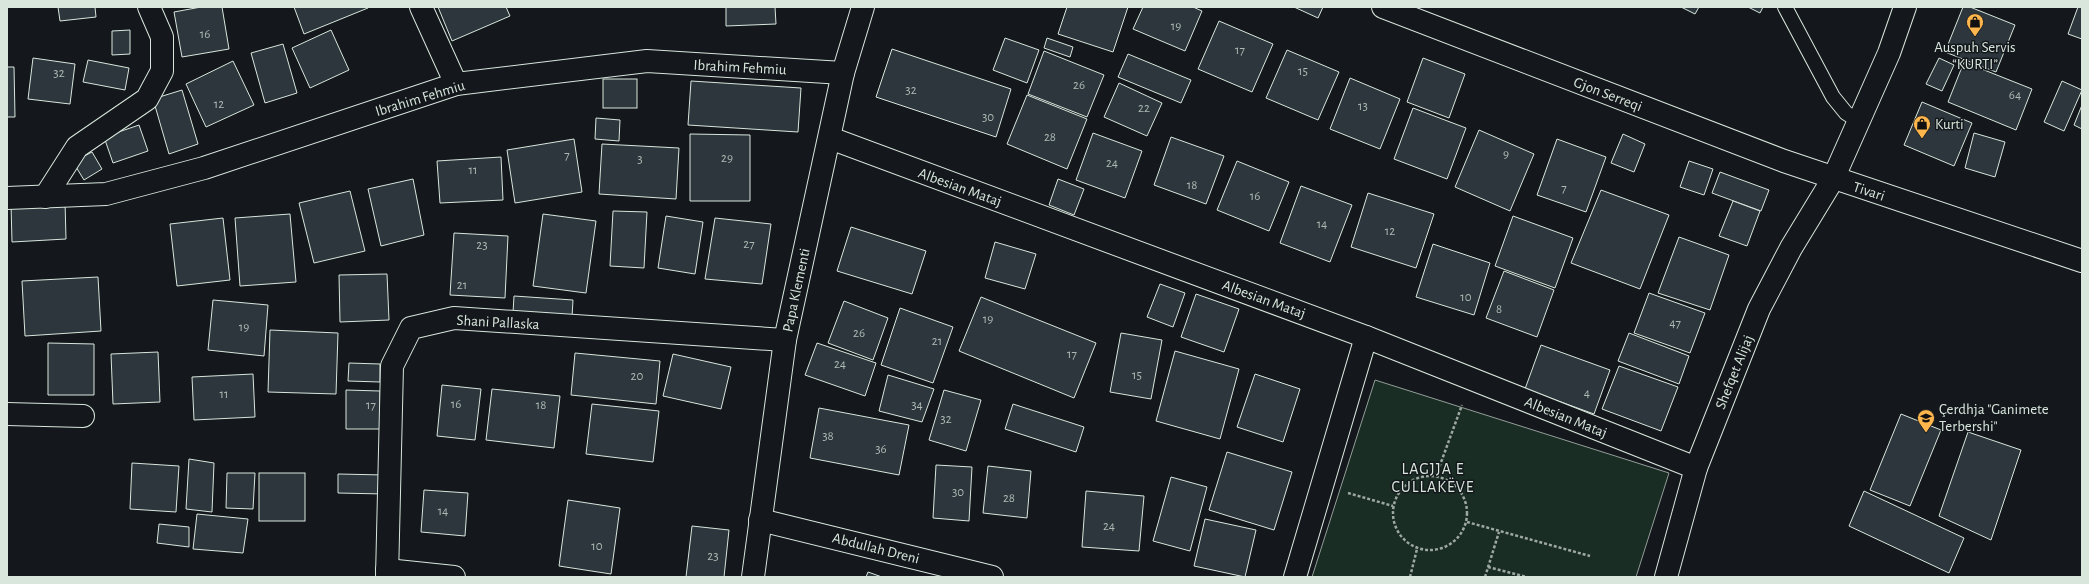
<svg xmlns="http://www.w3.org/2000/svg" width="2089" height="584" font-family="'Alegreya Sans',sans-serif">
	<rect width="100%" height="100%" fill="#14181c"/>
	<!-- park -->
	<polygon fill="#1a2d24" stroke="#939e99" points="1375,380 1669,473 1636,577 1312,577"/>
	<!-- building -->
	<g fill="#2c363c" stroke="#d8e6dc">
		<polygon points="58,7 95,7 96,17 60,21"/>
		<polygon points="201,7 222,7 229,49 182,57 174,12"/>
		<polygon points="294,7 367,7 368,8 304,34"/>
		<polygon points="438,7 506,7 510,16 452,41"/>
		<polygon points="726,7 775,7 776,24 726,26"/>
		<polygon points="1067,7 1128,7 1113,52 1058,34"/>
		<polygon points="1143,7 1193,7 1202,11 1185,51 1133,29"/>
		<polygon points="1294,7 1323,7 1318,18"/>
		<polygon points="1681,7 1699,7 1695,14"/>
		<polygon points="1748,7 1763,7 1760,13"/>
		<polygon points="1963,7 1970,7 2015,25 1996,72 1945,52"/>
		<polygon points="2078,7 2082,7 2082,39 2068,34"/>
		<polygon points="1219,21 1273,44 1252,92 1198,69"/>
		<polygon points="130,30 130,54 112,55 112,31"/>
		<polygon points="331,30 349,70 310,88 292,48"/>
		<polygon points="1005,38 1039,50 1027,83 993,70"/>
		<polygon points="1047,38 1073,47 1070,57 1044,48"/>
		<polygon points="283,44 297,93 265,103 251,53"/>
		<polygon points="892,49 1011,89 996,137 876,97"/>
		<polygon points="1287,50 1339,72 1318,120 1266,98"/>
		<polygon points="1044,51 1104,75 1087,117 1028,94"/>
		<polygon points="1128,54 1191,80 1181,103 1118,77"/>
		<polygon points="33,58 75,64 70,104 28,99"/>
		<polygon points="1423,58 1465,74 1449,118 1407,102"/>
		<polygon points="1939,58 1954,65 1942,91 1926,84"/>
		<polygon points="88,60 129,68 125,90 83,82"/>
		<polygon points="233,61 254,105 206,127 186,84"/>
		<polygon points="1964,62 2032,89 2016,130 1948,102"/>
		<polygon points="7,67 14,67 15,117 7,117"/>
		<polygon points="1350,78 1400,99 1380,149 1330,129"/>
		<rect x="603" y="79" width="34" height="29"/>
		<polygon points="691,81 801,88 798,132 688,125"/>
		<polygon points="2062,81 2082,90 2064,131 2044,122"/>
		<polygon points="1119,83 1162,103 1147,136 1104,117"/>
		<polygon points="182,90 198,144 169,154 153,99"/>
		<polygon points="1027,95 1087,119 1067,169 1007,144"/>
		<polygon points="1922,102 1972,123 1954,166 1904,145"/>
		<polygon points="2082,105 2082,129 2074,125"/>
		<polygon points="1413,108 1466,128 1447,179 1394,159"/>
		<polygon points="596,118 620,120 619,141 595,139"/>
		<polygon points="139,125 148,151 113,163 104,137"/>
		<polygon points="1479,130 1534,154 1510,211 1455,187"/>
		<polygon points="1093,133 1142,151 1125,198 1076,180"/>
		<polygon points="1974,133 2005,142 1995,177 1965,168"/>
		<polygon points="690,134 750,135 750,201 690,201"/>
		<polygon points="1623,134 1645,144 1634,172 1611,163"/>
		<polygon points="1171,137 1224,156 1206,204 1154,185"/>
		<polygon points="574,139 582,192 515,203 507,150"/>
		<polygon points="1557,139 1606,157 1586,212 1537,195"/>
		<polygon points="602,144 679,148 676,199 599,194"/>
		<polygon points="92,152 102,169 84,180 73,162"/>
		<polygon points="501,157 503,200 440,203 437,161"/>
		<polygon points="1237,161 1289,182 1269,231 1217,210"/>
		<polygon points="1689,161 1713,169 1704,195 1680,187"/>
		<polygon points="1720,172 1769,190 1761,211 1712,193"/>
		<polygon points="413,179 424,235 381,246 368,189"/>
		<polygon points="1058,179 1084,189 1074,215 1049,205"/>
		<polygon points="1301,186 1352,205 1330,262 1280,243"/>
		<polygon points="1601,190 1669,215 1640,289 1571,263"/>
		<polygon points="350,191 365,251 314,263 299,203"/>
		<polygon points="1368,193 1434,214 1416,268 1351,247"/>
		<polygon points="65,201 66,239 12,242 11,204"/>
		<polygon points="1733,201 1760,211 1747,246 1719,236"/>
		<polygon points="613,211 647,212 644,268 610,266"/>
		<polygon points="290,214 296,282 240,286 235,218"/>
		<polygon points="543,214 596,221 586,293 533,286"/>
		<polygon points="666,216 703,222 695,274 658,268"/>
		<polygon points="1513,216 1573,238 1555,288 1495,266"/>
		<polygon points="223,218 230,280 177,286 170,224"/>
		<polygon points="715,218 771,224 762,284 705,279"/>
		<polygon points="851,227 926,251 912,294 837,271"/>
		<polygon points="454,233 508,236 505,298 450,295"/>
		<polygon points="1679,237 1729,255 1710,310 1658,293"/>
		<polygon points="995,242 1036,254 1025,289 985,278"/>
		<polygon points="1433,244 1490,263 1474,315 1416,297"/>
		<polygon points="1504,271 1554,290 1537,337 1486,318"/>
		<polygon points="387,274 389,320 340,322 339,275"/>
		<polygon points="98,277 101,331 25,336 22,281"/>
		<polygon points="1160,284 1185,293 1173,327 1147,317"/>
		<polygon points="1649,293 1705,313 1690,353 1634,333"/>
		<polygon points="1196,294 1239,309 1224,352 1181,337"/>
		<polygon points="514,296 573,300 572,317 513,313"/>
		<polygon points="981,297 1096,343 1074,398 959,351"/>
		<polygon points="213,300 268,305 264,356 208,350"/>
		<polygon points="844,301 888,318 873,360 828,343"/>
		<polygon points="900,308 953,327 933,383 881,365"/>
		<polygon points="270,330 338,333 336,394 268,392"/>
		<polygon points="1121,333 1162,340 1151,399 1110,392"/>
		<polygon points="1629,333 1689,356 1679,384 1618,361"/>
		<polygon points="48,343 94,344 94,395 48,395"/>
		<polygon points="817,343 876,363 865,396 805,375"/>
		<polygon points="1541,345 1610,370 1594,414 1525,389"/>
		<polygon points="1175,351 1239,369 1220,439 1156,421"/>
		<polygon points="158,352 160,402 113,404 111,354"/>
		<polygon points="575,353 660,361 656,404 571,395"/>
		<polygon points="673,354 731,367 721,409 663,396"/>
		<polygon points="349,363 380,364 380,382 348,381"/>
		<polygon points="1619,366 1678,387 1661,431 1602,409"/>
		<polygon points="253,374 255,417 194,420 192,377"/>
		<polygon points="1255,374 1300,389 1283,442 1237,427"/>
		<polygon points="888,375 934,389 922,422 879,411"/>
		<polygon points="442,385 481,389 475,440 437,436"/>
		<polygon points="492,389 560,396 554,448 486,440"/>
		<polygon points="346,390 380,391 380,429 346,429"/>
		<polygon points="944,390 981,400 966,451 929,440"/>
		<polygon points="592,404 659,411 653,462 586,454"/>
		<polygon points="1013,404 1084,427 1076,452 1005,429"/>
		<polygon points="819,408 909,425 899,475 810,458"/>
		<polygon points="1901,414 1941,430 1910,506 1870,490"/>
		<polygon points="1968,432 2021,450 1991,540 1939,516"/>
		<polygon points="1227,452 1292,472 1274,530 1209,510"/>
		<polygon points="189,459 214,463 212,512 186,509"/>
		<polygon points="132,463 179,466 176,512 130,509"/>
		<polygon points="936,465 972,467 969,521 933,518"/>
		<polygon points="988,466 1031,471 1027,518 983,513"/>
		<polygon points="227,473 255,473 253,509 226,508"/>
		<rect x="259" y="473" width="46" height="48"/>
		<polygon points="338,474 385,475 384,494 338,493"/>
		<polygon points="1171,477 1207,487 1190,551 1153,541"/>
		<polygon points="424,490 468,493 465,536 421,532"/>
		<polygon points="1086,491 1144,496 1139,551 1082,547"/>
		<polygon points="1864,491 1964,538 1949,573 1849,526"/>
		<polygon points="568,500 620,508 611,574 559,566"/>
		<polygon points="197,514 248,519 243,553 193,549"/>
		<polygon points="1205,519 1256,530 1245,577 1194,566"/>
		<polygon points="159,524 189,527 189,547 157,543"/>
		<polygon points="692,526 729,530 724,577 686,577"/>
		<polygon points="868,572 882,577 866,577"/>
	</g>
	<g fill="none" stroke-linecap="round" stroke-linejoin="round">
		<!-- lane casing -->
		<g stroke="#d8e6dc" stroke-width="16">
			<polyline id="lane" points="1785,7 1833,97 1846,113 1859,121"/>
		</g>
		<!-- street casing -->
		<g stroke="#d8e6dc" stroke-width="24">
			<g id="street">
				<polyline points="421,7 456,84"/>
				<polyline points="830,138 1366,337 1696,468"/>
				<polyline points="45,197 77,147 147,99 162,71 162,37 149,7"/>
				<polyline points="7,198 106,194 204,168 456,84 647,61 843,73"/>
				<polyline points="7,414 83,416"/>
				<polyline points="760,520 992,577"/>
				<polyline points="387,570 454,577"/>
				<polyline points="387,577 392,366 411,328 454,318 785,340"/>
				<polyline points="1295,577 1366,337"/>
				<polyline points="1666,577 1696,468 1759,309 1791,248 1833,179 1889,53 1905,7"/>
			</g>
		</g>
		<!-- secondary casing -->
		<g stroke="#d8e6dc" stroke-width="24">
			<g id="secondary">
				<polyline points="1383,7 1784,161 2082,261"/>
				<polyline points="753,577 785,340 843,73 863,7"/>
			</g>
		</g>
		<!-- path -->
		<g stroke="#9da8a2" stroke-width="2.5" stroke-dasharray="3 2" stroke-linecap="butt">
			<circle cx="1430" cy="513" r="37"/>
			<polyline points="1436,476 1462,405"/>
			<polyline points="1348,493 1393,506"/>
			<polyline points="1467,522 1590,556"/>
			<polyline points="1488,567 1527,577"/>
			<polyline points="1410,577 1417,549"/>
			<polyline points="1485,577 1499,532"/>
		</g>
		<!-- lane -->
		<use href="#lane" stroke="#14181c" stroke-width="14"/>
		<!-- street -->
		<use href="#street" stroke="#14181c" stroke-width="22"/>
		<!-- secondary -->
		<use href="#secondary" stroke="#14181c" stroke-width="22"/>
	</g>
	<!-- icons -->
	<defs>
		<g id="shop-pin" transform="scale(0.9)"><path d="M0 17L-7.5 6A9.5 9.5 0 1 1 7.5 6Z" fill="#ffb74d" stroke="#14181c"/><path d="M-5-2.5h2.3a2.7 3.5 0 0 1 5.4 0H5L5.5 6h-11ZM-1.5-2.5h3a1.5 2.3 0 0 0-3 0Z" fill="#111"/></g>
		<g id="school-pin" transform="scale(0.9)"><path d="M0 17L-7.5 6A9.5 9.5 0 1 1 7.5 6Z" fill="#ffb74d" stroke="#14181c"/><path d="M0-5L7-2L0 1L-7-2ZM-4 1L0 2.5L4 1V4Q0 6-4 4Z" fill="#111"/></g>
	</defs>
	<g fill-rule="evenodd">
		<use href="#shop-pin" x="1975" y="22"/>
		<use href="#shop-pin" x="1922" y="124"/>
		<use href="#school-pin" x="1926" y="418"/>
	</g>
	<g text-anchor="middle" stroke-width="3" stroke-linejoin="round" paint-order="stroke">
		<!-- number labels -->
		<g font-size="13" fill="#adbab4">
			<text x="1176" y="30">19</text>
			<text x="205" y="38">16</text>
			<text x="1240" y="54">17</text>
			<text x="1303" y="75">15</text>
			<text x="59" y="77">32</text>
			<text x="1079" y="89">26</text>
			<text x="911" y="94">32</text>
			<text x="2015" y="99">64</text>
			<text x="219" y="108">12</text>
			<text x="1363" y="110">13</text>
			<text x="1144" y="112">22</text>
			<text x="988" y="121">30</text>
			<text x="1050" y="141">28</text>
			<text x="1506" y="158">9</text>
			<text x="567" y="159">7</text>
			<text x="727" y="162">29</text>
			<text x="640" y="163">3</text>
			<text x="1112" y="167">24</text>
			<text x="473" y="174">11</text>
			<text x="1192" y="189">18</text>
			<text x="1564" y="192">7</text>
			<text x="1255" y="200">16</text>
			<text x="1322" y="228">14</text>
			<text x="1390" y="235">12</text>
			<text x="749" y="248">27</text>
			<text x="482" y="249">23</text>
			<text x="462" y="289">21</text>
			<text x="1466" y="301">10</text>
			<text x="1499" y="313">8</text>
			<text x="988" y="323">19</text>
			<text x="1675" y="327">47</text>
			<text x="244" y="331">19</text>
			<text x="859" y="337">26</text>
			<text x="937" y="345">21</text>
			<text x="1072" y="358">17</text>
			<text x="840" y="368">24</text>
			<text x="1137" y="379">15</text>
			<text x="637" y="380">20</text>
			<text x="1587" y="397">4</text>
			<text x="224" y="398">11</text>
			<text x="456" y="408">16</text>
			<text x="371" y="409">17</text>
			<text x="541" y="409">18</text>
			<text x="917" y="409">34</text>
			<text x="946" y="423">32</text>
			<text x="828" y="440">38</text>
			<text x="881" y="453">36</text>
			<text x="958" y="496">30</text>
			<text x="1009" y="502">28</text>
			<text x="443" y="515">14</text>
			<text x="1109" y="530">24</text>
			<text x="597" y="550">10</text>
			<text x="713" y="560">23</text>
		</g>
		<!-- poi labels -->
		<g font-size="15" fill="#d8e6dc" stroke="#14181c" text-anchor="start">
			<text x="1975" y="52" text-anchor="middle">Auspuh Servis<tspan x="1975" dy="17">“KURTI”</tspan></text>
			<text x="1935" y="129">Kurti</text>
			<text x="1939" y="414">Çerdhja "Ganimete<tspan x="1939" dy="17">Terbershi"</tspan></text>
		</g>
		<!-- street labels -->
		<g font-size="15" fill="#d8e6dc" stroke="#14181c">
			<text transform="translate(740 67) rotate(3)" y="5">Ibrahim Fehmiu</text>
			<text transform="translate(1608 94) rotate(21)" y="5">Gjon Serreqi</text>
			<text transform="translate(420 98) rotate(-17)" y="5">Ibrahim Fehmiu</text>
			<text transform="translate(960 187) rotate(20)" y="5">Albesian Mataj</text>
			<text transform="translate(1869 191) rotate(18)" y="5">Tivari</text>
			<text transform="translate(796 290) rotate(-78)" y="5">Papa Klementi</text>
			<text transform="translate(1264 299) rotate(20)" y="5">Albesian Mataj</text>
			<text transform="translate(498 322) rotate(3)" y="5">Shani Pallaska</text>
			<text transform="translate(1734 372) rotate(-68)" y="5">Shefqet Alijaj</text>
			<text transform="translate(1566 417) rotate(22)" y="5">Albesian Mataj</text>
			<text transform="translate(876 548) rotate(14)" y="5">Abdullah Dreni</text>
		</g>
		<!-- neighbourhood labels -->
		<g font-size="16" letter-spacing="1" fill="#d8e6dc" stroke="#14181c">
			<text x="1433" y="474">LAGJJA E<tspan x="1433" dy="18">CULLAKËVE</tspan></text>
		</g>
	</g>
	<!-- border -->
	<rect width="2089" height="584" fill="none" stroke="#d8e6dc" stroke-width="16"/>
</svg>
